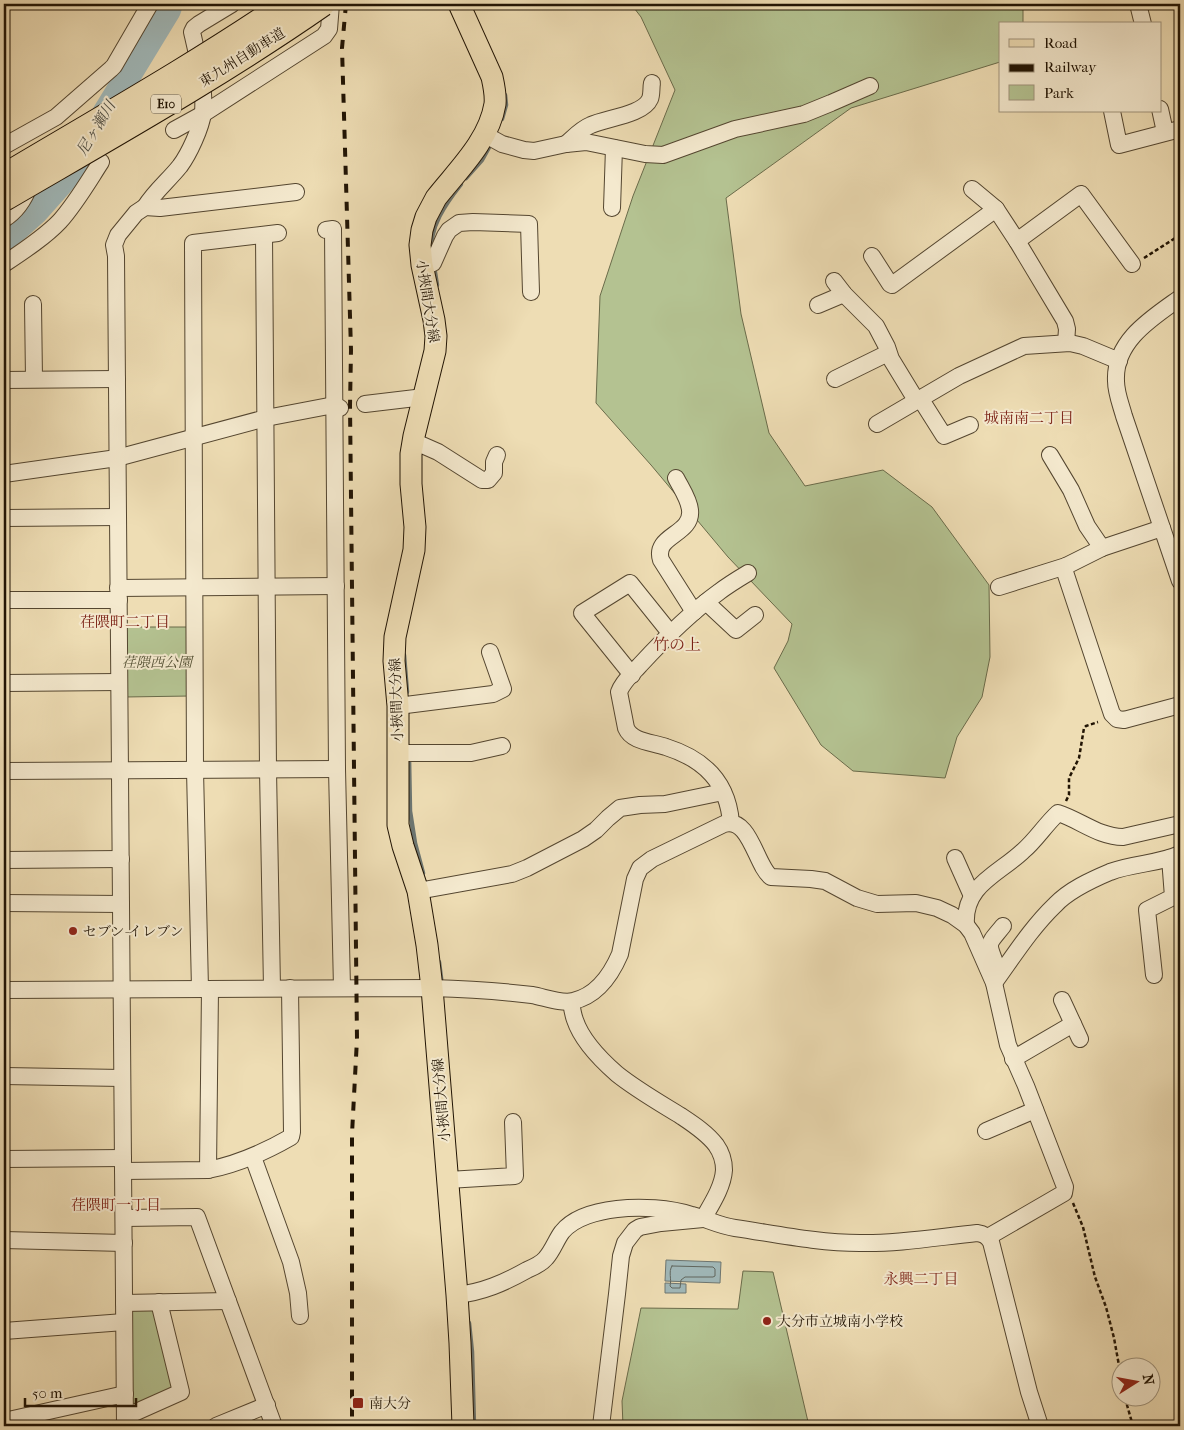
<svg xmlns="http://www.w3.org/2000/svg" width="1184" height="1430" font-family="'IM FELL French Canon','Noto Serif JP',serif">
	<rect width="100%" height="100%" fill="#eeddb4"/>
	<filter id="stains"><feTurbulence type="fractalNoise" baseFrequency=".004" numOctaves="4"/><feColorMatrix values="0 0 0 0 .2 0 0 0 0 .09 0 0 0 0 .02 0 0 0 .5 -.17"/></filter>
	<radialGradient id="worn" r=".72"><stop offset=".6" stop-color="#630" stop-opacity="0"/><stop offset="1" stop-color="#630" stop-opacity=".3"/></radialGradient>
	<!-- green -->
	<g fill="#b4c291" stroke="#6a6b4a">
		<polygon points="631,4 1023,4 1023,24 1000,24 1000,62 851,108 726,198 741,314 769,433 805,486 883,470 932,507 989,585 990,657 982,697 957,737 945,778 853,771 821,745 774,668 788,641 792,624 728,557 651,465 596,403 600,296 633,196 675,90 641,17"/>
		<polygon points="124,627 189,627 190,696 125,697"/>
		<polygon points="743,1271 773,1272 809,1426 623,1426 622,1401 641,1308 738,1309"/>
		<polygon points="153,1306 173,1390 130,1406 130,1311"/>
	</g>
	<!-- water -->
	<g fill="#a0b8b9" stroke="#6d7671">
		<polygon points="666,1260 721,1262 720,1283 665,1281"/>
		<polygon points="665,1283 686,1284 686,1293 665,1293"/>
	</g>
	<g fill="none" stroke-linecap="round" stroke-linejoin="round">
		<!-- shore -->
		<path stroke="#60665e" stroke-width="1" d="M672,1266L713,1267L715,1269V1276L713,1277H685L681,1280L680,1288H672L670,1286C672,1279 668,1272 672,1266Z"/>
		<!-- stream -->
		<g stroke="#6d7671" stroke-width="4.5">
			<polyline points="502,119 506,105 505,95"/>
			<polyline points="466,178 482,160 492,142"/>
			<path d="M432,253C428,228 446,203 461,184"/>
			<polyline points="434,266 437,285"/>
			<polyline points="404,655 407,692"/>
			<polyline points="409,757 410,811 415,843 423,873"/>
			<polyline points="439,962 442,986"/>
			<polyline points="469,1323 472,1352 474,1426"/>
		</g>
		<!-- river -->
		<polyline stroke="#a0b8b9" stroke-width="26" points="4,238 16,229 35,212 67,176 168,10 170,4"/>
		<!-- minor casing -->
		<g stroke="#544630" stroke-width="18">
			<g id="minor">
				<polyline points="1138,4 1143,24"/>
				<polyline points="1160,109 1165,132"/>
				<polyline points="1112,111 1119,145 1180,129"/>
				<polyline points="174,130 203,114 324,36 329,29 331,4"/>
				<polyline points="484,134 502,144 524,150 534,151 566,144 586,142 645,154 663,155 735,129 804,114 831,103 870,86"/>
				<path d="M566,144C574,137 581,129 591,125C606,118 643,115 650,99C652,94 651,88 652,83"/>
				<polyline points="4,146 56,117 111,69 114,66 150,4"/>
				<polyline points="972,189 996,209 1017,241 1065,321 1067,329 1066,343"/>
				<path d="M145,207C155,191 168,181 180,166C189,154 201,128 203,113C205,86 198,58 192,32L194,28L199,24L232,4"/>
				<polyline points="612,208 614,148"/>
				<path d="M4,219C17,211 25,198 30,184"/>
				<polyline points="326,230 333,229 337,769 342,988"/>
				<polyline points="264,235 268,770 272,988"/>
				<polyline points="1017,241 1081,194 1132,264"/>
				<polyline points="872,256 890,284 892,285 996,209"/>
				<path d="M4,264C22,252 45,237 60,221C76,203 88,182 101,162"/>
				<polyline points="423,267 433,263 445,236 449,230 459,223 473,222 529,224 531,292"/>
				<polyline points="834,281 844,294 876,326 887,347 891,359 916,400"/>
				<path d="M1180,298C1152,318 1114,341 1116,381C1116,393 1121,405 1124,416L1180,581"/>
				<polyline points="33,304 34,379"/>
				<polyline points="818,305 844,294"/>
				<polyline points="835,379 888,353"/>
				<polyline points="4,380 117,379"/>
				<polyline points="920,398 944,436 970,425"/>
				<polyline points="365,404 424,397"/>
				<polyline points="877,424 959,376 1024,346 1070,343 1083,346 1119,361"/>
				<polyline points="413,441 438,452 482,480 488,480 494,473 494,462 497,455"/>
				<polyline points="1050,455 1071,490 1087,526 1102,548"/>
				<polyline points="4,474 117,458 266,418 334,405 340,408"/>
				<path d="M676,478C681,488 689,499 690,510C693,535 653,535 661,560L694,612"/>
				<polyline points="4,518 118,517"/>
				<polyline points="1162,528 1102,548 1066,566 1065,572 1112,714 1117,719 1124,720 1180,705"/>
				<polyline points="999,587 1066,566"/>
				<polyline points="118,588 336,586"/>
				<polyline points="4,600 119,600"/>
				<polyline points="706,602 736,630 755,615"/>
				<polyline points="632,675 582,613 630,583 671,634"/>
				<polyline points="4,683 119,682"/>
				<polyline points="398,706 493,694 503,689 490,652"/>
				<polyline points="398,753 471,753 502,746"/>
				<polyline points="4,771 337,769"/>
				<path d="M731,823C728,782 704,759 666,747C652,742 632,742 626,728L619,692C623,681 633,673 640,665C664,639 690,613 719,592C728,585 738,579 748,573"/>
				<polyline points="955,858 972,896"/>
				<polyline points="4,860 121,859"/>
				<polyline points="418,891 512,874 527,868 583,839 596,830 608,818 620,808 640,805 665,804 723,792"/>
				<polyline points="4,903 121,904"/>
				<path d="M966,925C963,885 999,874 1023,851C1036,840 1045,825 1058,813C1080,820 1099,837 1123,837L1180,824"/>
				<path d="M996,965C987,941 987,946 1003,926"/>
				<polyline points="1154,975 1147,910 1173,897 1170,858"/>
				<path d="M994,983C1013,957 1031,928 1055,905C1069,890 1091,880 1110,872C1133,863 1159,864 1180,854"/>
				<polyline points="200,989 195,770 193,243 278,233"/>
				<path d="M4,990L432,988C466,989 499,991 532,995C544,997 561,1004 573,1001C596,996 611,975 620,954L635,879L640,868L652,859L724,824C750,816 756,866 771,877L811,879L825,881L857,898L877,904L916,903L937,908L952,915L966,925L972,933L994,983L1008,1045L1026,1086L1065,1187L1064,1193L988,1237"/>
				<polyline points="1062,1000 1080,1039"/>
				<path d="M571,1002C572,1008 573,1015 575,1020C582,1041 601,1060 617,1074C637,1090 660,1103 681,1116C693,1124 707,1133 716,1145C721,1152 724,1162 724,1170C723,1187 711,1205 703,1219L661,1223L640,1227L635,1230L625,1243L621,1256L617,1294L601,1426"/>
				<polyline points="1013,1059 1073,1024"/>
				<polyline points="4,1076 122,1078"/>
				<polyline points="986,1131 1035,1110"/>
				<polyline points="253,1157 291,1262 298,1293 300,1316"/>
				<polyline points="4,1159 123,1158"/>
				<polyline points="208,1170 210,989"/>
				<path d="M123,1171L208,1170C238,1164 265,1152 291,1137L292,1132L290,988"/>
				<polyline points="448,1180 515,1176 513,1122"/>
				<polyline points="124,1218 197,1217 274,1426"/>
				<polyline points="4,1240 124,1243"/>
				<path d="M457,1295C483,1292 504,1283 527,1270C534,1267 542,1263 546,1258C553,1250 556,1240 562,1232C574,1217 599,1211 617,1209C640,1206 670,1208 692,1215C707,1219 720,1226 735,1228C776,1234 818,1243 860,1243C898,1244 938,1237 977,1233C984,1234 987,1236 991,1242L1029,1392L1040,1426"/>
				<polyline points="124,1303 228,1301"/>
				<polyline points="4,1331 124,1322"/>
				<polyline points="125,1417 181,1392 159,1302"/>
				<polyline points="4,1421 125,1394"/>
				<polyline points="125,1426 116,256 114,245 118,235 136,213 145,207 160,208 296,192"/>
				<polyline points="216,1426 267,1405"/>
			</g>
		</g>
		<!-- major casing -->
		<g stroke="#211404" stroke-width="23">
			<path id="major" d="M459,4L492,77C494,86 496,95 495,104C489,141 458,170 436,198L426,217L422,230L420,245L422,265L434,320L436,336L435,351L414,436L411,454V484L415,527L414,550L395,637L394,661L398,706V825L403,846L418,891L427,945L432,988L457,1295L460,1343L463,1426"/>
		</g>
		<!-- path -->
		<g stroke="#211404" stroke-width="2.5" stroke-dasharray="4 2.5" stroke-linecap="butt">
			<polyline points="1144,258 1180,235"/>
			<polyline points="1066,801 1069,795 1069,778 1079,758 1084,728 1086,726 1098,722"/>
			<polyline points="1073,1203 1083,1227 1095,1277 1106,1307 1114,1338 1122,1382"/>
			<polyline points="1125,1398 1133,1426"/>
		</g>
		<!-- minor -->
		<use href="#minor" stroke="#f4e9ce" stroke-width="16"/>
		<!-- major -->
		<use href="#major" stroke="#eeddb4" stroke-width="21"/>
		<!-- rail -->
		<polyline stroke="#211404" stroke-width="4" stroke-dasharray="9 9" stroke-linecap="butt" points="346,4 342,48 351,350 350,406 357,1039 352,1134 352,1426"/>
		<!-- highway-bridge casing -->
		<g stroke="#211404" stroke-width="26" stroke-linecap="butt">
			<g id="highway-bridge">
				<path d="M4,176C98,120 194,66 285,4"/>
				<path d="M4,199C112,136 221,75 323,4"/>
			</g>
		</g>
		<!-- highway-bridge -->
		<use href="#highway-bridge" stroke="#eeddb4" stroke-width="24"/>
	</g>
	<!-- markers -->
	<g fill="#8f2418" stroke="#f4e9ce" stroke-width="2">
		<circle cx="73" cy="931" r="5"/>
		<circle cx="767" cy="1321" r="5"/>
		<rect x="352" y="1397" width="12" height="12" rx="2.5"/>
	</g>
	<g text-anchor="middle" stroke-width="4" stroke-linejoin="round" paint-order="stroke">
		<!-- shield labels -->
		<rect fill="#f4e9ce" stroke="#605441" stroke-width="1" x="151" y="94.5" width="30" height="19" rx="4"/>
		<g font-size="12" font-weight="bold" fill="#211404">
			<text x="166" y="108">E10</text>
		</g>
		<!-- street labels -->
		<g font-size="14" fill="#211404" stroke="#f4e9ce">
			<text transform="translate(242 57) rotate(-32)" y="5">東九州自動車道</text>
			<text transform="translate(428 301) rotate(81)" y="5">小挾間大分線</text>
			<text transform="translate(396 700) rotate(-92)" y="5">小挾間大分線</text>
			<text transform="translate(441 1100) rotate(-95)" y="5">小挾間大分線</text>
		</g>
		<!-- park labels -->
		<g font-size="14" font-style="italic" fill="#545135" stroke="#f4e9ce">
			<text x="157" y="667">荏隈西公園</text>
		</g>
		<!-- poi labels -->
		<g font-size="14" fill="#211404" stroke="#f4e9ce" text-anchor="start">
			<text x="83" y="936">セブン-イレブン</text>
			<text x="777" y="1326">大分市立城南小学校</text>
			<text x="369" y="1408">南大分</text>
		</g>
		<!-- water labels -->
		<g font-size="15" font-style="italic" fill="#4d4d43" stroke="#f4e9ce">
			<text transform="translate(96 128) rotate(-59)" y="5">尼ヶ瀬川</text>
		</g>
		<!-- neighbourhood labels -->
		<g font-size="15" fill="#7a1f14" stroke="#f4e9ce">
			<text x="1029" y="423">城南南二丁目</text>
			<text x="125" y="627">荏隈町二丁目</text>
			<text x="116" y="1210">荏隈町一丁目</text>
			<text x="921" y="1284">永興二丁目</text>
		</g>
		<!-- quarter labels -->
		<g font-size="16" fill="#7a1f14" stroke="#f4e9ce">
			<text x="677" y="650">竹の上</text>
		</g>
	</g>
	<!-- margin -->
	<rect width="1184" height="1430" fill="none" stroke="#eeddb4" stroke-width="20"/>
	<rect x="5" y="5" width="1174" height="1420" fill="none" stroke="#211404" stroke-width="2.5"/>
	<rect x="10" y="10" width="1164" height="1410" fill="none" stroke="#211404"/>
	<!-- legend -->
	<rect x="999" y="22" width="162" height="90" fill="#f4e9ce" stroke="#a0947d"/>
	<rect x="1009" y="39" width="25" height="8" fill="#eeddb4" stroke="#a0947d"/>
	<text x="1044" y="48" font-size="15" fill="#211404">Road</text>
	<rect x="1009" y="64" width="25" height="8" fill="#211404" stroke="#a0947d"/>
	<text x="1044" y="72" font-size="15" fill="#211404">Railway</text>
	<rect x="1009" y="85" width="25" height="15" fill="#b4c291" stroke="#a0947d"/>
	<text x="1044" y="98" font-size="15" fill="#211404">Park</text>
	<!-- north arrow -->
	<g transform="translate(1136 1382) rotate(79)"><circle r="24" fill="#f4e9ce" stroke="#a0947d"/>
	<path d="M0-4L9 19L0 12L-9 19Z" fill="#8f2418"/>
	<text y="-8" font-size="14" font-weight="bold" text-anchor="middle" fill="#211404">N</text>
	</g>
	<!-- scale -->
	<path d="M25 1398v8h111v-8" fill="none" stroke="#211404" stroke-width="2.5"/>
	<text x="32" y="1398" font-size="15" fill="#211404" stroke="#f4e9ce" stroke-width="4" paint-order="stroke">50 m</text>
	<rect width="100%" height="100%" filter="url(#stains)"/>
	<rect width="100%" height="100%" fill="url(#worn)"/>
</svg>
